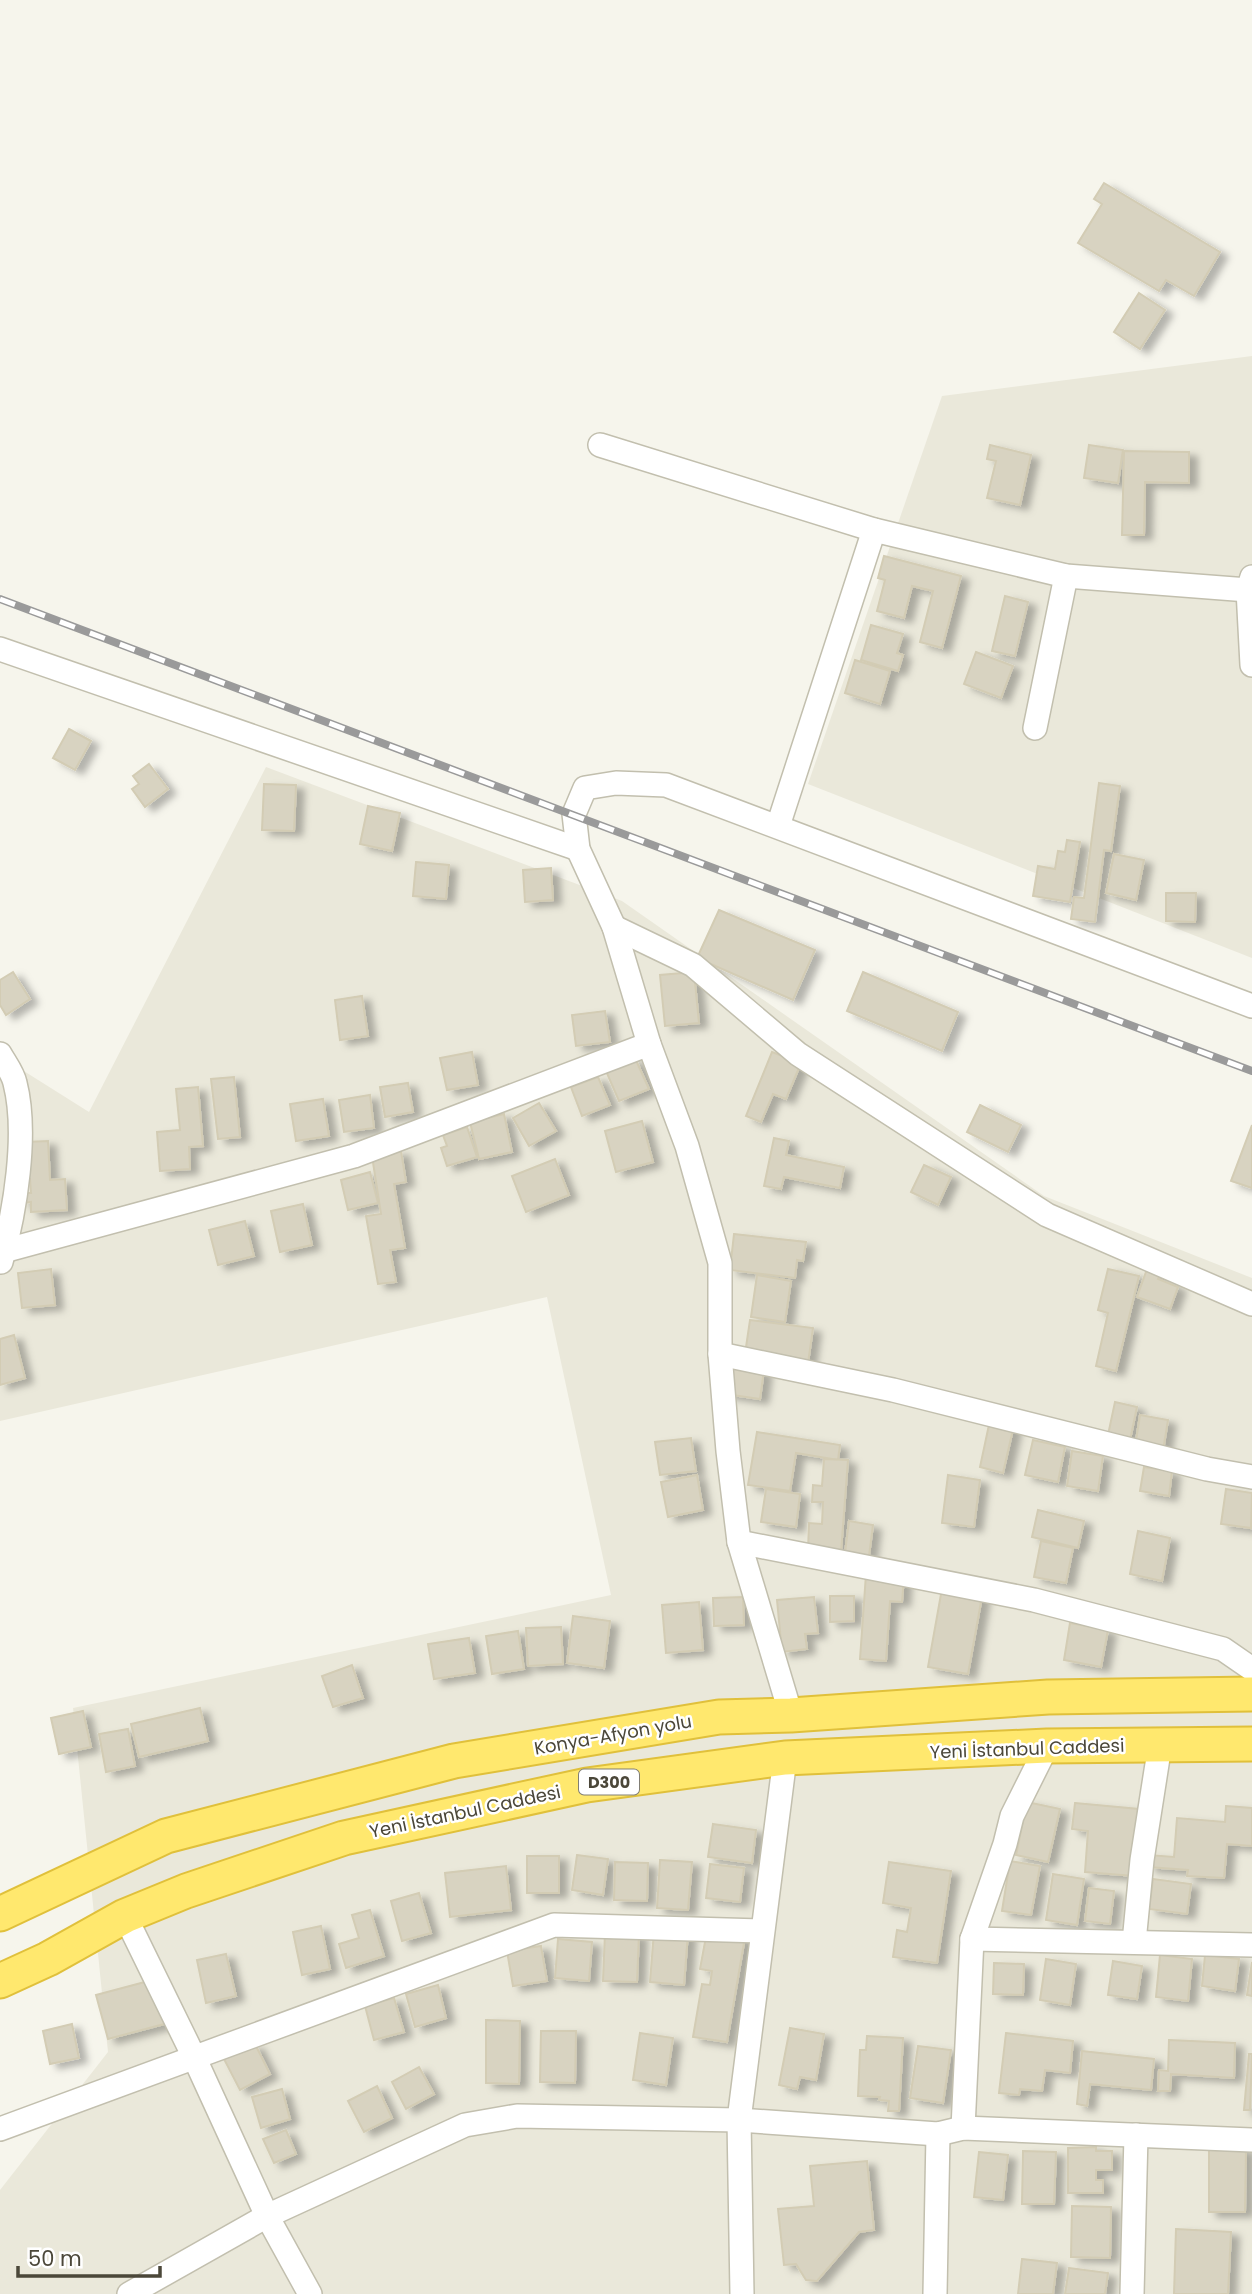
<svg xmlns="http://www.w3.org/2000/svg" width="1252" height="2294" font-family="Poppins,sans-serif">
	<defs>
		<filter id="shadow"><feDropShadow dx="8" dy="4.5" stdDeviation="3.5" flood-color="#0004"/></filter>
	</defs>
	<rect width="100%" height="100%" fill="#f6f5ec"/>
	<!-- residential -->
	<g fill="#eae8da">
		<polygon points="1252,356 1252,958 808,784 942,396"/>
		<polygon points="266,767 622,901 1044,1196 1252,1278 1252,2294 0,2294 0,2190 108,2052 73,1708 611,1595 547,1297 0,1421 0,1056 89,1112"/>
	</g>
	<!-- building -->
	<g fill="#d8d3c1" stroke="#d3ccb4" stroke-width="2" filter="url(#shadow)">
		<polygon points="1104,183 1220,252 1194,296 1166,280 1159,291 1078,243 1102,204 1094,199"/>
		<polygon points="1139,293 1165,310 1140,349 1114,332"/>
		<polygon points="990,445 1031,455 1020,505 987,498 996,461 987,459"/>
		<polygon points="1089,445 1123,450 1118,483 1084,478"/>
		<polygon points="1124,451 1189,452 1189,483 1145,482 1144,535 1122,535"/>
		<polygon points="884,556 961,576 942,648 920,642 933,591 912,586 904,618 877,611 885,580 878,578"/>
		<polygon points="1005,596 1028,602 1015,656 992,651"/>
		<polygon points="871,625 903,634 897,653 903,655 898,671 861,660"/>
		<polygon points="976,652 1013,666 1001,698 964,684"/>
		<polygon points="855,660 890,671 880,704 845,693"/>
		<polygon points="69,729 91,741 75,770 53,758"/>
		<polygon points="149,764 168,789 145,807 132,789 139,784 133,776"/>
		<polygon points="1099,783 1120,786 1111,851 1104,850 1095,922 1071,919 1074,897 1084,898"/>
		<polygon points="264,784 296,785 294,831 262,830"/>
		<polygon points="368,806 400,813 392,851 360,844"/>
		<polygon points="1067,840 1080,842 1070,902 1033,896 1038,866 1055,869 1058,851 1065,852"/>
		<polygon points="1114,854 1144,860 1136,900 1106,893"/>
		<polygon points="416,862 449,865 446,899 413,896"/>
		<polygon points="551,868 553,900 525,902 523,870"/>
		<polygon points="1166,893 1196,893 1195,922 1166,921"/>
		<polygon points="719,910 815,950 793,1000 697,958"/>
		<polygon points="13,972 30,999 6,1015 0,1005 0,980"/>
		<polygon points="694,972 699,1023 665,1026 660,975"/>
		<polygon points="863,972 958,1012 942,1051 847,1011"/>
		<polygon points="362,996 368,1036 340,1040 335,1000"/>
		<polygon points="605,1011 610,1042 576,1046 572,1015"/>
		<polygon points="472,1052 478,1085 447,1090 440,1058"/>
		<polygon points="772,1052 801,1063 786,1099 773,1094 761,1122 746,1116"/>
		<polygon points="635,1058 649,1089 619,1101 606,1071"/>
		<polygon points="234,1077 240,1137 218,1139 211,1079"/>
		<polygon points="598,1077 610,1105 582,1116 571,1087"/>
		<polygon points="408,1083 413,1112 385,1117 380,1087"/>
		<polygon points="198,1087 203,1146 189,1147 190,1169 160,1171 157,1132 180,1130 176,1089"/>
		<polygon points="370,1095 374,1128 344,1132 339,1100"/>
		<polygon points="323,1099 329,1136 296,1141 290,1104"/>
		<polygon points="539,1103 556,1131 529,1146 513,1118"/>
		<polygon points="980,1105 1021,1125 1008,1152 967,1132"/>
		<polygon points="504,1114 512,1152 479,1159 470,1122"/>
		<polygon points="642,1121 653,1162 616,1172 605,1131"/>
		<polygon points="1252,1125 1252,1188 1231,1181"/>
		<polygon points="467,1127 477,1157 447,1166 441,1148 447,1146 443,1135"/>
		<polygon points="774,1138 789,1141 786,1155 844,1167 840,1188 784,1177 781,1189 764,1186"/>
		<polygon points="48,1141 50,1180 65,1179 67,1210 31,1212 31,1202 23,1203 23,1193 31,1193 30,1179 27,1179 25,1142"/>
		<polygon points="401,1151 406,1182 394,1184 405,1248 390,1250 396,1282 378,1284 366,1216 381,1214 372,1156"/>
		<polygon points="555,1159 569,1195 526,1212 512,1176"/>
		<polygon points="924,1165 951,1177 938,1205 911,1192"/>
		<polygon points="370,1172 378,1203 348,1210 341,1180"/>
		<polygon points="303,1204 312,1245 280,1252 271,1211"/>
		<polygon points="245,1221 254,1256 218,1265 209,1230"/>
		<polygon points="734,1234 806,1242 803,1261 797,1260 795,1278 730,1270"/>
		<polygon points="51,1269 55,1305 22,1308 18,1273"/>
		<polygon points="1108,1269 1139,1276 1116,1371 1096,1366 1108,1313 1098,1310"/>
		<polygon points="1147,1269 1160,1274 1158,1279 1178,1287 1170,1309 1137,1297"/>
		<polygon points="757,1275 791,1281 785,1322 751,1317"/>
		<polygon points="750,1320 813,1328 808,1363 745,1354"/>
		<polygon points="14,1335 25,1378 0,1385 0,1339"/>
		<polygon points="729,1366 764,1370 760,1399 725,1394"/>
		<polygon points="1115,1402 1137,1407 1130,1440 1108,1435"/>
		<polygon points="1140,1415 1168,1420 1163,1451 1135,1447"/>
		<polygon points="990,1420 1014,1425 1003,1473 980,1467"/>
		<polygon points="757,1432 840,1445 838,1460 796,1453 790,1491 748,1485"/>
		<polygon points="691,1438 696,1471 660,1475 655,1442"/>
		<polygon points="1033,1440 1065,1447 1058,1482 1025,1475"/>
		<polygon points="1072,1451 1103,1456 1098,1491 1067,1486"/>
		<polygon points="824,1459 848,1460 841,1552 808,1550 809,1523 822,1524 823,1502 812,1502 813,1485 822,1486"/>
		<polygon points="1144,1467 1172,1471 1169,1496 1140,1491"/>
		<polygon points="697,1475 703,1510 668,1517 661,1482"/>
		<polygon points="948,1475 980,1480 974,1527 942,1523"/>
		<polygon points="766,1489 800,1494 796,1527 761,1522"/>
		<polygon points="1226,1489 1252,1493 1251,1528 1221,1524"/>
		<polygon points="1038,1510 1084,1521 1078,1548 1032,1537"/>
		<polygon points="849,1521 873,1525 869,1556 845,1553"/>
		<polygon points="1138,1531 1170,1538 1162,1581 1130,1574"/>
		<polygon points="1041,1541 1073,1548 1066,1583 1034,1577"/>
		<polygon points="866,1574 904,1577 902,1602 890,1601 886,1661 860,1659"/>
		<polygon points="943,1583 983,1591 968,1674 928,1667"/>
		<polygon points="830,1596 854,1596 854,1621 830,1622"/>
		<polygon points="743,1597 744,1625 714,1626 713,1598"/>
		<polygon points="814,1597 818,1633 805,1634 807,1649 782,1652 777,1600"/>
		<polygon points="699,1602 703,1650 666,1653 662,1605"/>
		<polygon points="573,1616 610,1621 604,1668 567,1663"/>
		<polygon points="1070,1623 1108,1630 1101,1667 1064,1660"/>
		<polygon points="561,1627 563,1664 528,1666 526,1628"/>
		<polygon points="518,1631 524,1669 492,1674 486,1636"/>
		<polygon points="469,1638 475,1673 434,1679 428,1644"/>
		<polygon points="352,1665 363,1698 333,1707 322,1676"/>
		<polygon points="200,1708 208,1741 139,1757 131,1724"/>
		<polygon points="83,1711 91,1747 59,1754 51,1718"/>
		<polygon points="128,1729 135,1766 106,1772 99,1734"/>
		<polygon points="1027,1802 1060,1809 1048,1862 1016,1855"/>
		<polygon points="1075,1803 1139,1809 1134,1876 1085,1872 1088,1831 1072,1829"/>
		<polygon points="1226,1806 1252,1808 1252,1846 1227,1844 1224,1878 1187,1876 1188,1870 1148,1867 1149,1855 1174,1857 1177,1818 1225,1822"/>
		<polygon points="713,1824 756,1830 752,1863 708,1857"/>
		<polygon points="577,1855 608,1859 603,1895 572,1890"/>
		<rect x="527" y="1856" width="32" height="37"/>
		<polygon points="660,1860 692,1862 688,1910 657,1908"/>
		<polygon points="1010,1861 1040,1866 1031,1915 1002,1911"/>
		<polygon points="615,1862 648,1863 647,1901 614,1900"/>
		<polygon points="889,1862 951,1871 937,1963 893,1957 897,1930 907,1932 911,1908 883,1903"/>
		<polygon points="710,1864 744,1868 740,1902 706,1898"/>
		<polygon points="506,1866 511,1910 450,1917 445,1873"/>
		<polygon points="1053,1874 1084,1879 1077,1925 1046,1920"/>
		<polygon points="1153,1879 1191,1884 1187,1914 1149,1909"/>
		<polygon points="1089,1888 1114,1891 1110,1924 1085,1921"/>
		<polygon points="419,1893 431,1933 402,1941 391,1901"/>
		<polygon points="370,1910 384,1956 346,1968 339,1944 359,1938 352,1915"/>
		<polygon points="321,1926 330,1969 302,1975 293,1932"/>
		<polygon points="654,1931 688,1933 684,1985 650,1982"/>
		<polygon points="707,1931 745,1937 727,2042 693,2037 702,1984 710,1985 712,1971 700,1969"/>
		<polygon points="605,1932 639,1934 637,1982 603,1981"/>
		<polygon points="558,1939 592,1942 589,1981 555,1978"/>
		<polygon points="541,1946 547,1981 513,1986 507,1951"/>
		<polygon points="226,1954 236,1996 206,2003 197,1960"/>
		<polygon points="1160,1955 1192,1959 1188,2001 1156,1997"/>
		<polygon points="1205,1955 1239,1959 1235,1991 1202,1986"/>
		<polygon points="1046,1959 1076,1964 1070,2005 1040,2000"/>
		<polygon points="1113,1961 1142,1966 1137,1999 1108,1995"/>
		<polygon points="1252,1962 1252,1996 1247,1995"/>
		<polygon points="994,1963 1024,1964 1023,1995 993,1994"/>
		<polygon points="156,1979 168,2023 108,2039 96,1995"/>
		<polygon points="438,1985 446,2018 415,2027 406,1994"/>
		<polygon points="394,1998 404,2032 374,2040 365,2006"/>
		<polygon points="486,2020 520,2021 519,2084 486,2083"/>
		<polygon points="72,2024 79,2058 50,2064 43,2031"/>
		<polygon points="790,2028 824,2034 816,2080 800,2077 797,2089 779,2085"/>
		<polygon points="541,2031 576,2031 575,2083 540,2082"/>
		<polygon points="640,2033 673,2038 666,2085 633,2080"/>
		<polygon points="1006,2033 1073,2041 1070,2073 1045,2070 1042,2091 1020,2089 1019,2095 999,2093"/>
		<polygon points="867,2036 903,2038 899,2111 888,2111 889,2101 879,2100 880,2097 858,2096 860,2050 866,2050"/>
		<polygon points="1169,2040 1235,2043 1234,2078 1171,2074 1170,2091 1158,2091 1159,2070 1168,2071"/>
		<polygon points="255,2044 270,2074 240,2090 224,2059"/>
		<polygon points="918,2046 951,2050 943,2103 910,2098"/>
		<polygon points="1082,2051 1154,2059 1151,2090 1090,2084 1087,2106 1077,2104"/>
		<polygon points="1249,2054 1252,2054 1250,2110 1244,2110"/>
		<polygon points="419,2067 434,2094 406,2109 392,2082"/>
		<polygon points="377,2086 392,2118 364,2132 348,2101"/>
		<polygon points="282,2089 290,2119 261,2128 252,2097"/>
		<polygon points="286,2130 296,2154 274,2163 263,2139"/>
		<polygon points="1096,2147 1096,2151 1112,2151 1112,2170 1096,2170 1096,2180 1103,2180 1103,2193 1068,2193 1068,2148"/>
		<polygon points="1209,2147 1246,2148 1245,2212 1209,2212"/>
		<polygon points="1023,2151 1056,2152 1054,2204 1022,2204"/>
		<polygon points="979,2152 1008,2155 1003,2200 974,2197"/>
		<polygon points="867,2161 874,2230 859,2232 817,2281 806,2280 796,2264 784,2265 778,2209 814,2206 810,2166"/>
		<polygon points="1072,2206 1111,2207 1110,2258 1071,2257"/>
		<polygon points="1176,2229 1231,2232 1228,2294 1174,2294"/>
		<polygon points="1022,2259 1057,2263 1053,2294 1018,2294"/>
		<polygon points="1069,2268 1108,2273 1105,2294 1065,2294"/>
	</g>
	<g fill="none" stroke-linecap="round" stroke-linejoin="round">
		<!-- minor casing -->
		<g stroke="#c2bfae" stroke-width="26">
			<g id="minor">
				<polyline points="600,445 874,530 1066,576 1248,590"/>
				<polyline points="1252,577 1248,590 1252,665"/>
				<polyline points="0,649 578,849"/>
				<polyline points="1035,728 1066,576"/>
				<polyline points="778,826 874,530"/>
				<polyline points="614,927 693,965 798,1054 1047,1215 1252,1304"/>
				<path d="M0,1054C5,1063 13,1073 15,1083C28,1134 15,1212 1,1262"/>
				<polyline points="0,1252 354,1156 649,1044"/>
				<polyline points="720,1354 893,1390 1207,1469 1252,1477"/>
				<polyline points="739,1542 1034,1600 1223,1649 1252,1669"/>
				<polyline points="791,1715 739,1542 728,1451 720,1354 720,1263 687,1146 649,1044 614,927 578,849 574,814 585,788 616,783 666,785 1252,1006"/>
				<polyline points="125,1916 195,2059 267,2216 310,2294"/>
				<polyline points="972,1939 1252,1945"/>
				<polyline points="1134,1942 1142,1860 1160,1745"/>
				<polyline points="963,2128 972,1939 1005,1844 1012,1816 1047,1746"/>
				<polyline points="0,2129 554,1925 761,1931"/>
				<polyline points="129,2294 267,2216 465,2125 517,2116 739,2120 938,2134 963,2128 1252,2140"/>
				<polyline points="742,2294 739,2120 785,1758"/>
				<polyline points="935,2294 938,2134"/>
				<polyline points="1132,2294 1136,2135"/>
			</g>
		</g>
		<!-- highway casing -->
		<g stroke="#e0c03b" stroke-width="37">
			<g id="highway">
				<polyline points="0,1914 166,1836 454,1761 719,1717 791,1715 1048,1697 1252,1694"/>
				<polyline points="0,1981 48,1959 125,1916 186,1891 344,1838 587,1785 785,1758 1047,1746 1252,1744"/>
			</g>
		</g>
		<!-- minor -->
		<use href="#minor" stroke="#fff" stroke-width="23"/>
		<!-- highway -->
		<use href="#highway" stroke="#ffe86e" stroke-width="33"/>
		<!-- rail casing -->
		<g stroke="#9a9a9a" stroke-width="8">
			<polyline id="rail" points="0,599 1252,1071"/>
		</g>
		<!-- rail -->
		<use href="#rail" stroke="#fff" stroke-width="5" stroke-dasharray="16" stroke-linecap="butt"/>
	</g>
	<g text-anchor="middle" stroke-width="5" stroke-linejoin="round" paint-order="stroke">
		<!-- shield labels -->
		<rect fill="#fff" stroke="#817e74" stroke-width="2" x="579" y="1769.5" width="60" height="25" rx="5"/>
		<g font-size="16" font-weight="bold" fill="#4b4739">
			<text x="609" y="1788">D300</text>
		</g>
		<!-- street labels -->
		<g font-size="18" fill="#4b4739" stroke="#fff">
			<text transform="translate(613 1735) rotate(-10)" y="6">Konya-Afyon yolu</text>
			<text transform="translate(1027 1749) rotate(-2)" y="6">Yeni İstanbul Caddesi</text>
			<text transform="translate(465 1812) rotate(-12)" y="6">Yeni İstanbul Caddesi</text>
		</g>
	</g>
	<!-- scale -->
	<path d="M18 2266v10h142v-10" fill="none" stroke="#4b4739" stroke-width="3.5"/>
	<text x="28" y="2266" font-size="21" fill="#4b4739" stroke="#ffffff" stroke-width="5" paint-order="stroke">50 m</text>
</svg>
